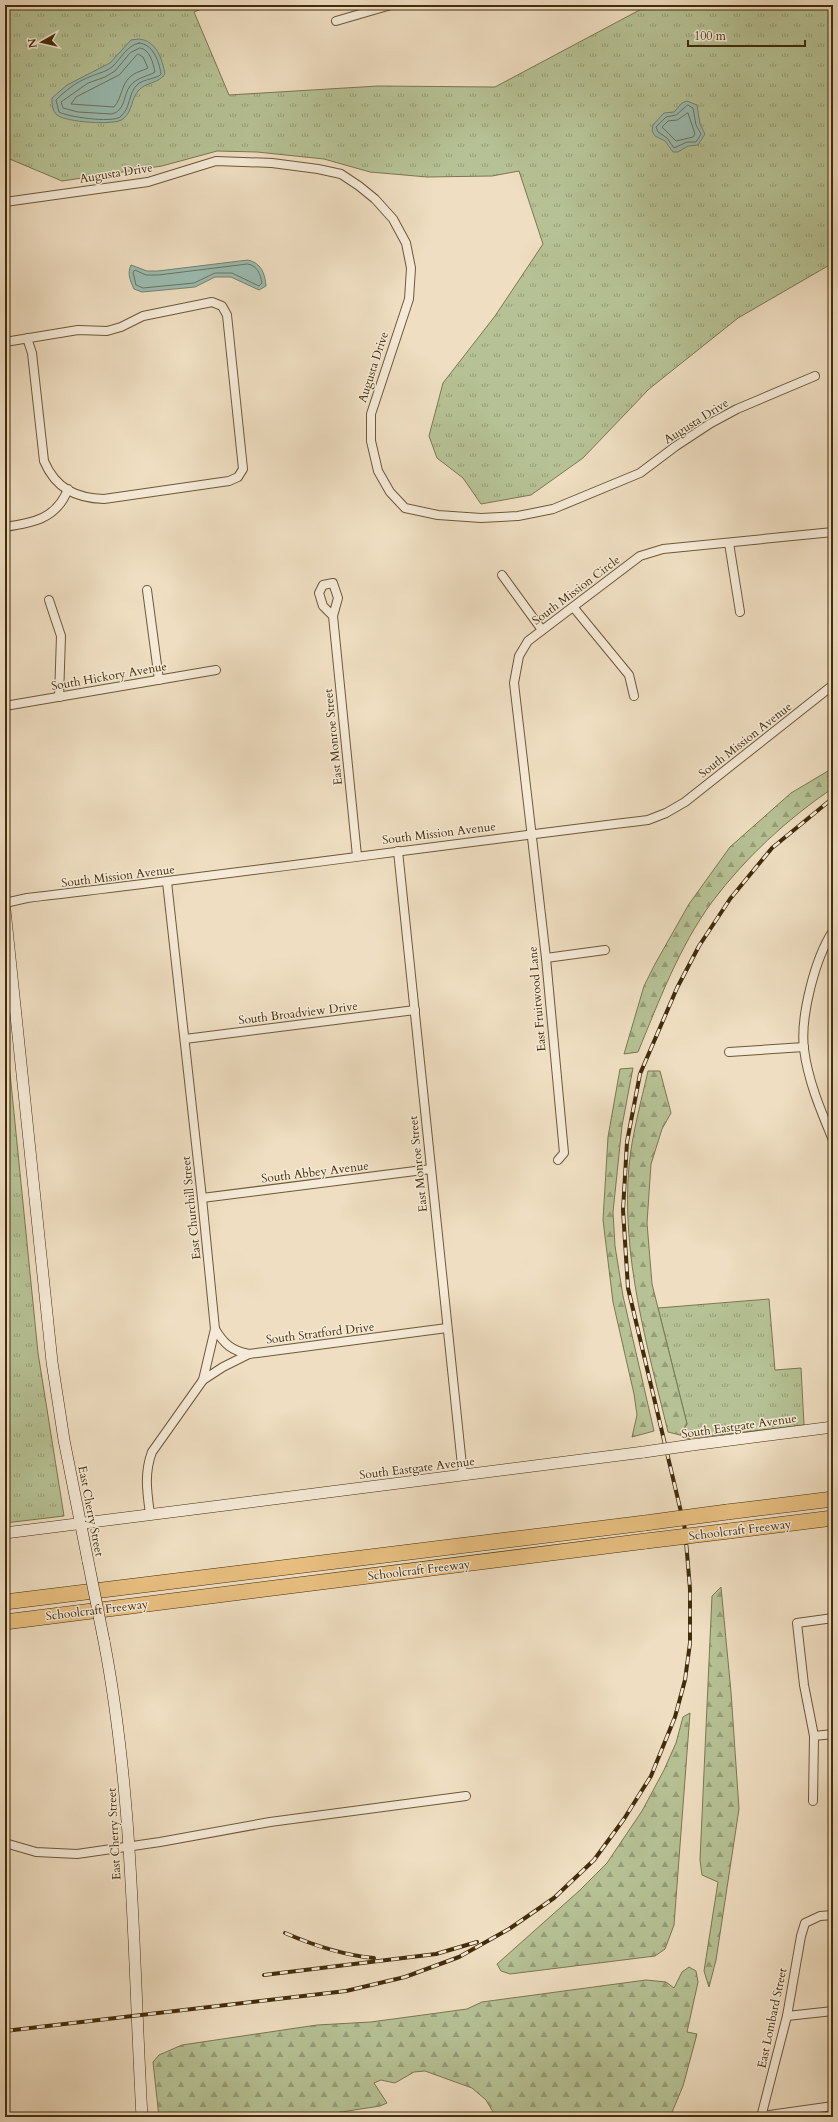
<svg xmlns="http://www.w3.org/2000/svg" width="838" height="2122" font-family="Cardo,serif">
	<defs>
		<pattern id="grass-tufts" width="24" height="20" patternUnits="userSpaceOnUse"><rect width="24" height="20" fill="#b6c295"/><path d="M3 7l-1-3M5 7V3M7 7l1-3M15 17l-1-3M17 17v-4M19 17l1-3" fill="none" stroke="#969e78"/></pattern>
		<pattern id="forest-firs" width="22" height="20" patternUnits="userSpaceOnUse"><rect width="22" height="20" fill="#b6c295"/><path d="M5 1l3.5 6h-7zM16 11l3.5 6h-7z" fill="#969e78"/></pattern>
	</defs>
	<rect width="100%" height="100%" fill="#efdec1"/>
	<filter id="stains"><feTurbulence type="fractalNoise" baseFrequency=".005" numOctaves="4"/><feColorMatrix values="0 0 0 0 .2 0 0 0 0 .09 0 0 0 0 .02 0 0 0 .5 -.17"/></filter>
	<radialGradient id="worn" r=".72"><stop offset=".6" stop-color="#630" stop-opacity="0"/><stop offset="1" stop-color="#630" stop-opacity=".3"/></radialGradient>
	<!-- grass -->
	<g fill="url(#grass-tufts)" stroke="#7c7750">
		<polygon points="5,5 211,5 194,12 229,95 378,86 495,87 649,5 833,5 833,263 738,318 649,389 583,458 531,495 481,504 463,478 437,458 429,436 443,383 495,316 543,244 519,171 492,176 427,177 370,172 324,159 257,152 217,151 162,166 62,181 5,157"/>
		<polygon points="5,1023 38,1353 64,1516 5,1523"/>
		<polygon points="769,1299 775,1370 801,1368 804,1425 684,1439 680,1435 687,1424 658,1308"/>
	</g>
	<!-- forest -->
	<g fill="url(#forest-firs)" stroke="#7c7750">
		<path d="M833,768V788C787,819 745,858 712,902C679,947 659,1001 638,1052L624,1054L644,986L655,964L689,904L730,847L791,793Z"/>
		<polygon points="633,1068 622,1126 613,1212 615,1246 623,1296 654,1431 632,1437 637,1415 634,1394 613,1302 603,1220 608,1137 620,1069"/>
		<path d="M648,1071H660L671,1113L662,1129L651,1164L647,1223L652,1284L687,1424L680,1435L668,1432C647,1345 621,1256 629,1166C632,1134 641,1102 648,1071Z"/>
		<polygon points="721,1587 731,1692 739,1809 716,1960 709,1987 704,1971 718,1882 702,1875 700,1860 712,1596"/>
		<polygon points="690,1713 674,1925 665,1949 655,1956 510,1974 501,1971 497,1964 579,1891 607,1863 642,1811 664,1770 676,1743 683,1717"/>
		<polygon points="689,1967 696,1971 698,1982 687,2032 697,2034 683,2086 670,2117 496,2117 486,2100 472,2088 425,2071 414,2072 395,2083 381,2080 374,2083 387,2103 380,2106 309,2117 159,2117 153,2062 159,2055 182,2045 317,2025 371,2022 467,2009 482,2002 646,1980 666,1982 674,1988 682,1972"/>
	</g>
	<!-- water -->
	<g fill="#9abcb1" stroke="#77826f">
		<path d="M139,39C157,41 162,59 165,74C158,84 146,82 139,90C131,98 133,111 123,119C115,126 65,122 57,115C52,111 52,103 52,98L67,85L110,63L131,40Z"/>
		<polygon points="687,101 697,105 700,124 705,134 698,145 688,146 678,152 673,152 665,141 655,136 652,131 653,125 664,113 674,112 682,103"/>
		<path d="M248,260C261,263 265,273 266,286L259,290L231,277H215L195,287L185,288L142,292L134,289C130,280 127,274 131,265L147,271H158Z"/>
	</g>
	<g fill="none" stroke-linecap="round" stroke-linejoin="round">
		<!-- shore -->
		<g stroke="#6e745e" stroke-width="1">
			<path d="M139,43C153,44 159,61 161,74L159,76C152,79 143,80 138,84C128,92 131,109 120,117C111,123 68,117 59,112L56,100C65,91 75,83 87,78C95,74 104,73 112,67C121,59 126,46 139,43Z"/>
			<path d="M140,48C150,49 153,63 155,72C147,77 137,77 130,86C123,95 126,110 112,114L78,112L63,108L61,102L88,83L105,77L115,71L130,53Z"/>
			<path d="M138,54L143,57L148,68C142,71 135,72 130,77C121,85 122,98 114,107L71,104L76,97L119,75Z"/>
			<polygon points="688,105 693,108 696,125 701,134 696,142 687,142 674,148 667,138 658,132 656,127 666,117 676,115"/>
			<polygon points="688,113 695,134 693,137 676,141 662,127 668,121 677,120"/>
			<path d="M248,264C258,266 260,274 262,283L259,286L232,273H215L194,283L143,288L136,285L133,272L135,270L146,275H158Z"/>
		</g>
		<!-- street casing -->
		<g stroke="#6d5838" stroke-width="10">
			<g id="street">
				<polyline points="336,21 391,5"/>
				<polyline points="5,202 148,182 216,161 272,163 318,169 341,174 359,186 375,199 393,219 406,243 411,268 409,299 371,414 371,441 378,471 390,492 405,508 438,515 481,518 518,516 553,509 640,473 676,446 711,423 737,409 815,376"/>
				<path d="M5,342L78,330L107,331L121,327L143,316L212,302L222,306L227,315L243,469L238,477L229,481L104,499C76,498 56,489 44,461L32,353L27,338"/>
				<path d="M5,527C32,523 57,519 68,489"/>
				<polyline points="729,543 740,612"/>
				<polyline points="502,575 542,630"/>
				<polyline points="147,590 159,680"/>
				<polyline points="49,600 61,636 59,697"/>
				<polyline points="574,608 629,675 634,696"/>
				<polyline points="333,616 338,598 333,583 323,585 319,593 323,606 333,616 357,856"/>
				<polyline points="5,706 216,670"/>
				<polyline points="398,851 463,1475"/>
				<path d="M5,903L27,898C234,874 441,845 648,820L666,813L685,802L833,685"/>
				<path d="M833,931C815,958 800,1017 804,1049C808,1081 821,1111 833,1140"/>
				<polyline points="546,958 605,950"/>
				<polyline points="185,1039 415,1010"/>
				<polyline points="729,1052 804,1047"/>
				<polyline points="558,1160 564,1153 546,958 514,683 519,656 528,641 640,556 663,549 833,532"/>
				<polyline points="202,1198 431,1169"/>
				<path d="M215,1329C224,1344 232,1351 249,1354"/>
				<polyline points="203,1380 223,1367 249,1354 447,1328"/>
				<path d="M150,1514C147,1492 144,1473 152,1452L203,1380L215,1329L202,1198L167,882"/>
				<polyline points="814,1736 833,1734"/>
				<polyline points="813,1801 814,1736 804,1685 797,1623 833,1618"/>
				<polyline points="5,1843 36,1852 77,1854 160,1842 270,1822 466,1796"/>
				<polyline points="787,2016 833,2011"/>
				<polyline points="762,2116 833,2106"/>
				<polyline points="761,2117 787,2016 801,1936 805,1923 820,1916 833,1915"/>
			</g>
		</g>
		<!-- secondary casing -->
		<g stroke="#422c0b" stroke-width="12">
			<g id="secondary">
				<polyline points="5,910 52,1362 64,1440 88,1561"/>
				<polyline points="692,1445 833,1427"/>
				<polyline points="5,1533 644,1452"/>
				<path d="M104,1641C134,1797 133,1958 142,2117"/>
			</g>
		</g>
		<!-- highway casing -->
		<g stroke="#422c0b" stroke-width="16">
			<g id="highway">
				<polyline points="727,1512 833,1499"/>
				<polyline points="729,1531 833,1518"/>
				<polyline points="5,1602 645,1523"/>
				<polyline points="5,1622 646,1541"/>
			</g>
		</g>
		<!-- street -->
		<use href="#street" stroke="#f5ead7" stroke-width="8"/>
		<!-- secondary -->
		<use href="#secondary" stroke="#f5ead7" stroke-width="11"/>
		<!-- highway -->
		<use href="#highway" stroke="#e8bf80" stroke-width="15"/>
		<!-- rail casing -->
		<g stroke="#422c0b" stroke-width="4">
			<g id="rail">
				<path d="M285,1933C315,1946 342,1955 374,1958"/>
				<polyline points="264,1975 436,1954 477,1942"/>
				<polyline points="5,2031 346,1991 405,1977 459,1957 509,1929 554,1898 594,1860 624,1819 651,1776 675,1717 685,1680 690,1643 690,1589 685,1529 628,1288 623,1210 627,1142 640,1074 677,988 699,946 730,899 772,848 833,798"/>
			</g>
		</g>
		<!-- rail -->
		<use href="#rail" stroke="#f5ead7" stroke-width="2.5" stroke-dasharray="8" stroke-linecap="butt"/>
		<!-- secondary-bridge casing -->
		<g stroke="#422c0b" stroke-width="12" stroke-linecap="butt">
			<g id="secondary-bridge">
				<polyline points="644,1452 692,1445"/>
				<polyline points="88,1561 104,1641"/>
			</g>
		</g>
		<!-- highway-bridge casing -->
		<g stroke="#422c0b" stroke-width="16" stroke-linecap="butt">
			<g id="highway-bridge">
				<polyline points="645,1523 727,1512"/>
				<polyline points="646,1541 729,1531"/>
			</g>
		</g>
		<!-- secondary-bridge -->
		<use href="#secondary-bridge" stroke="#f5ead7" stroke-width="11"/>
		<!-- highway-bridge -->
		<use href="#highway-bridge" stroke="#e8bf80" stroke-width="15"/>
	</g>
	<g text-anchor="middle" stroke-width="3" stroke-linejoin="round" paint-order="stroke">
		<!-- street labels -->
		<g font-size="12" fill="#422c0b" stroke="#f5ead7">
			<text transform="translate(116 173) rotate(-9)" y="4">Augusta Drive</text>
			<text transform="translate(373 367) rotate(-72)" y="4">Augusta Drive</text>
			<text transform="translate(696 421) rotate(-32)" y="4">Augusta Drive</text>
			<text transform="translate(576 590) rotate(-37)" y="4">South Mission Circle</text>
			<text transform="translate(109 676) rotate(-10)" y="4">South Hickory Avenue</text>
			<text transform="translate(333 737) rotate(-96)" y="4">East Monroe Street</text>
			<text transform="translate(745 740) rotate(-38)" y="4">South Mission Avenue</text>
			<text transform="translate(439 833) rotate(-7)" y="4">South Mission Avenue</text>
			<text transform="translate(118 876) rotate(-7)" y="4">South Mission Avenue</text>
			<text transform="translate(537 999) rotate(-95)" y="4">East Fruitwood Lane</text>
			<text transform="translate(298 1013) rotate(-7)" y="4">South Broadview Drive</text>
			<text transform="translate(418 1164) rotate(-96)" y="4">East Monroe Street</text>
			<text transform="translate(315 1172) rotate(-7)" y="4">South Abbey Avenue</text>
			<text transform="translate(191 1208) rotate(-96)" y="4">East Churchill Street</text>
			<text transform="translate(320 1333) rotate(-7)" y="4">South Stratford Drive</text>
			<text transform="translate(739 1426) rotate(-8)" y="4">South Eastgate Avenue</text>
			<text transform="translate(417 1468) rotate(-7)" y="4">South Eastgate Avenue</text>
			<text transform="translate(91 1511) rotate(79)" y="4">East Cherry Street</text>
			<text transform="translate(740 1530) rotate(-7)" y="4">Schoolcraft Freeway</text>
			<text transform="translate(419 1570) rotate(-7)" y="4">Schoolcraft Freeway</text>
			<text transform="translate(97 1610) rotate(-7)" y="4">Schoolcraft Freeway</text>
			<text transform="translate(114 1834) rotate(-93)" y="4">East Cherry Street</text>
			<text transform="translate(772 2018) rotate(-78)" y="4">East Lombard Street</text>
		</g>
	</g>
	<!-- margin -->
	<rect width="838" height="2122" fill="none" stroke="#efdec1" stroke-width="20"/>
	<rect x="6" y="6" width="826" height="2110" fill="none" stroke="#422c0b" stroke-width="2"/>
	<rect x="10" y="10" width="818" height="2102" fill="none" stroke="#422c0b"/>
	<!-- north arrow -->
	<g transform="translate(42 42) rotate(262)" stroke="#f5ead7" stroke-width="3" paint-order="stroke">
	<path d="M0-3L7 15L0 10L-7 15Z" fill="#422c0b"/>
	<text y="-6" font-size="11" font-weight="bold" text-anchor="middle" fill="#422c0b">N</text>
	</g>
	<!-- scale -->
	<path d="M688 40v6h117v-6" fill="none" stroke="#422c0b" stroke-width="2"/>
	<text x="694" y="40" font-size="12" fill="#422c0b" stroke="#f5ead7" stroke-width="3" paint-order="stroke">100 m</text>
	<rect width="100%" height="100%" filter="url(#stains)"/>
	<rect width="100%" height="100%" fill="url(#worn)"/>
</svg>
